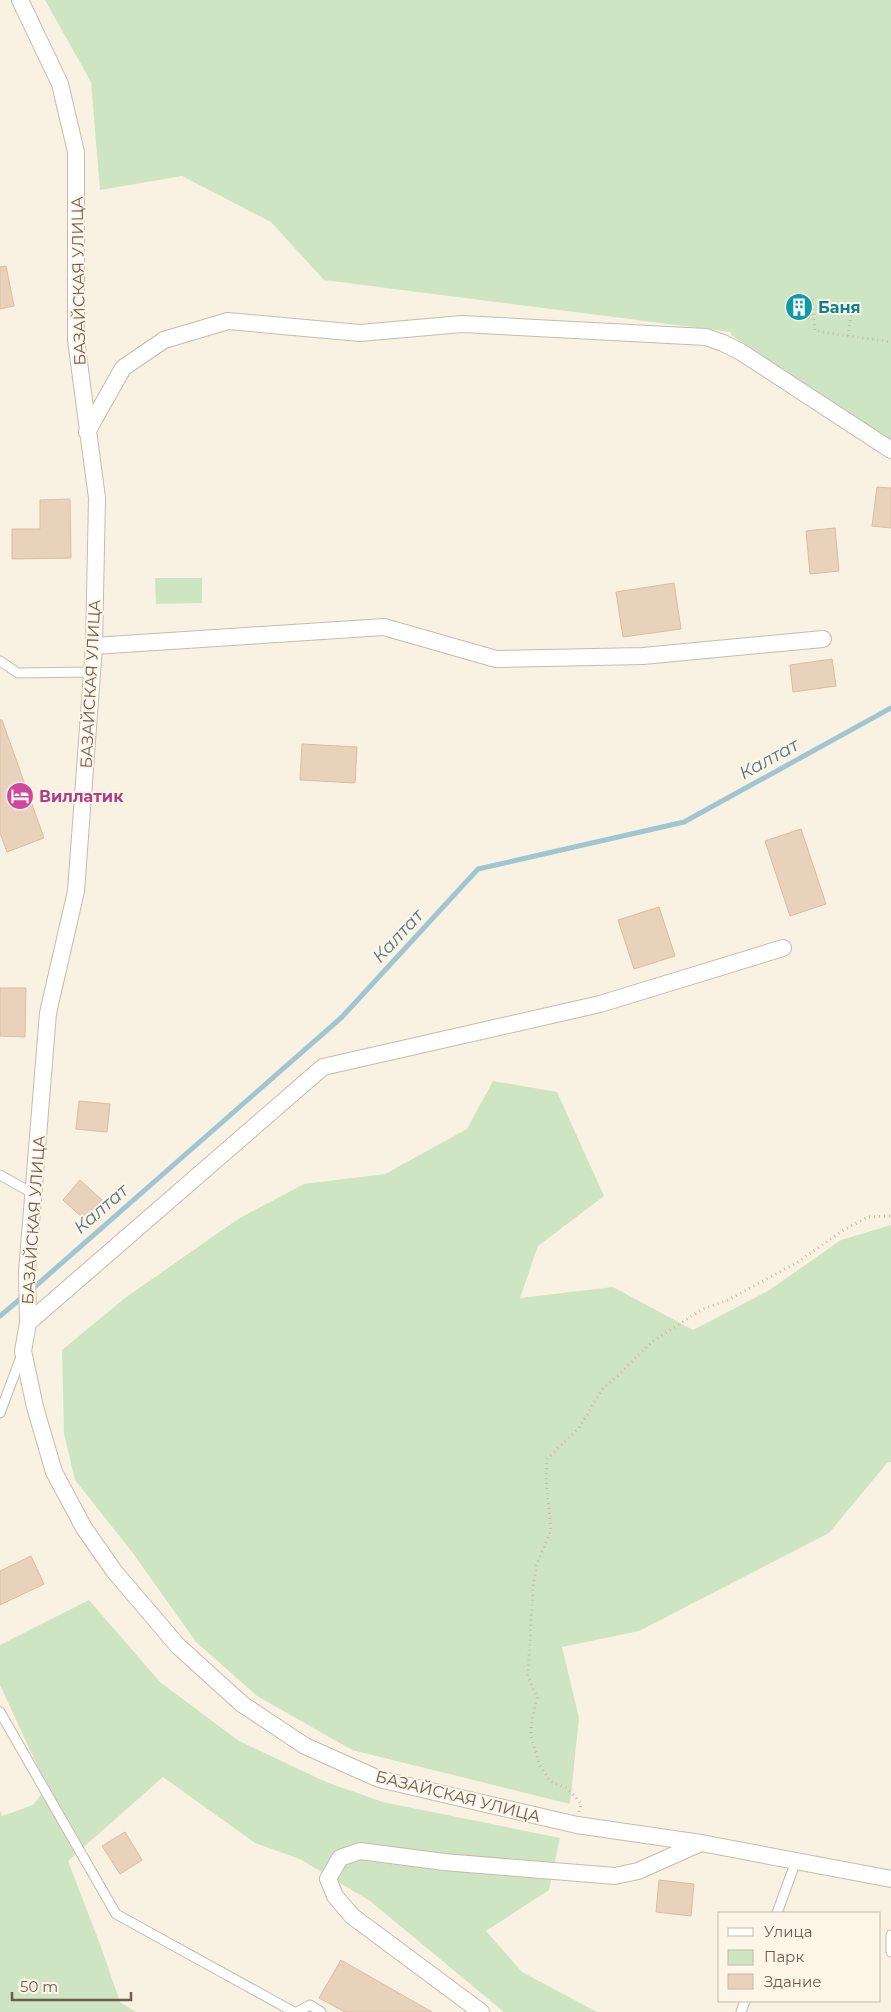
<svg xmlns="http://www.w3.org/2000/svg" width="891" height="2012" font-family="Montserrat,sans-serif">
	<rect width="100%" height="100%" fill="#f9f2e2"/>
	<!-- green -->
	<g fill="#cee5c3">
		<polygon points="45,0 891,0 891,440 731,335 731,332 324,280 271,222 182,176 100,190 91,82"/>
		<polygon points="155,578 202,578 202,603 156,604"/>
		<polygon points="493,1081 557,1092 604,1196 538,1246 520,1298 613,1287 693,1330 768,1291 841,1240 891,1225 891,1462 887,1463 829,1533 639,1631 562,1647 579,1718 570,1804 352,1750 257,1696 196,1642 132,1552 75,1480 64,1434 62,1350 125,1298 238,1219 304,1184 385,1174 467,1129"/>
		<polygon points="89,1600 160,1682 239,1741 326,1782 383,1802 560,1838 549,1890 486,1931 522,1972 597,2012 504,2012 370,1901 300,1859 255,1843 163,1777 68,1861 101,1947 120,2002 136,2012 0,2012 0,1810 2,1816 33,1805 47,1787 0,1685 0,1645"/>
	</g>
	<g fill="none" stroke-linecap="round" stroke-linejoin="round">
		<!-- stream -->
		<g stroke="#a1c5d1" stroke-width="5">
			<polyline points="31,1290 342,1017 478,869 684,822 891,708"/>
			<polyline points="0,1316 25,1295"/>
		</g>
	</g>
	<!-- building -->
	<g fill="#e8d2bb" stroke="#dcbc9f">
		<polygon points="6,266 14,306 0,309 0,267"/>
		<polygon points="790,296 812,299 809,319 787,316"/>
		<polygon points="877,487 891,488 891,528 872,526"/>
		<polygon points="70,499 71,558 12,559 12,529 40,529 40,500"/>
		<polygon points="835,528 839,571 810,574 806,531"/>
		<polygon points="674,583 681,629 623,637 616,592"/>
		<polygon points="832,659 836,686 793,692 790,665"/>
		<polygon points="0,720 2,720 44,838 7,852 0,833"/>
		<polygon points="302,744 357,747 355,783 300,780"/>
		<polygon points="801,829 826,904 790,916 765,841"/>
		<polygon points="659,907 675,956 634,969 618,920"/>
		<polygon points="0,988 26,988 25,1037 0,1036"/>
		<polygon points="79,1101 110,1104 107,1132 76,1129"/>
		<polygon points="80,1180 102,1200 84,1219 63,1200"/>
		<polygon points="31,1556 44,1584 0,1605 0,1571"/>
		<polygon points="125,1832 142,1860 120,1874 102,1846"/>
		<polygon points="659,1880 694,1884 691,1916 656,1912"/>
		<polygon points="341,1960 432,2012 345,2012 319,1998"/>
	</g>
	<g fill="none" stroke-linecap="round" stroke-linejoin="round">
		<!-- lane casing -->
		<g stroke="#c8baab" stroke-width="11">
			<g id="lane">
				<polyline points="0,661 18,673 92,672"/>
				<polyline points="0,1175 34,1194"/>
				<polyline points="0,1413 22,1354"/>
				<polyline points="0,1712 116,1914 294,2012"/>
				<polyline points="777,1913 796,1861"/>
				<polyline points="891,1935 891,1952"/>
				<polyline points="297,2012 310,2005 321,2012"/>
				<polyline points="741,2012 745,2001"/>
			</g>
		</g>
		<!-- street casing -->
		<g stroke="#c8baab" stroke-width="18">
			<g id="street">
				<polyline points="20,0 60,84 76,152 76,340 97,498 94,646 76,891 48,1013 27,1272 28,1323 23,1351 35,1407 54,1472 84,1528 114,1571 178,1646 242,1704 305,1746 379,1779 577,1825 701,1843 891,1879"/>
				<polyline points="87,432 123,368 164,340 228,321 360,333 462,324 706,337 723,343 741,352 891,450"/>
				<polyline points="94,646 384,627 496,659 643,656 823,639"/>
				<polyline points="28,1323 323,1067 600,1004 783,948"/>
				<polyline points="481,2012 352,1916 335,1896 328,1879 340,1858 360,1851 444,1862 615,1876 638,1871 701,1843"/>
			</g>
		</g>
		<!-- path -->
		<g stroke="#d0b7a1" stroke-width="3" stroke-dasharray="1 4" stroke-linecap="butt">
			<polyline points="812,299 815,331 891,342"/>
			<polyline points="848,336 851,315"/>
			<polyline points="579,1812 581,1804 574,1795 566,1788 550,1781 540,1766 531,1736 531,1725 537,1698 528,1676 533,1588 536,1566 551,1530 546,1480 547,1459 579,1428 603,1388 620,1374 636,1357 653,1341 701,1310 730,1299 798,1262 842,1231 868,1217 891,1216"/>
		</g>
		<!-- lane -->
		<use href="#lane" stroke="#fff" stroke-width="9"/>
		<!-- street -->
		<use href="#street" stroke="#fff" stroke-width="16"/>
	</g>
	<!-- icons -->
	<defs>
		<g id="building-disc" transform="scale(1.4375)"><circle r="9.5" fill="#0f9aa8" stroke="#fdf6e8"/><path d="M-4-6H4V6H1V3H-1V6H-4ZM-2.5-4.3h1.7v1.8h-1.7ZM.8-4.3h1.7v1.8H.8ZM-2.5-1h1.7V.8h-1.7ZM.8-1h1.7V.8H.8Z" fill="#fff"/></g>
		<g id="hotel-disc" transform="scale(1.4375)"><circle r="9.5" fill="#d1479c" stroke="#fdf6e8"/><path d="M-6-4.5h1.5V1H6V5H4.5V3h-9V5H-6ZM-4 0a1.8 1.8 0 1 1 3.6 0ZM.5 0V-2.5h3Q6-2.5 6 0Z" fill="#fff"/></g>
	</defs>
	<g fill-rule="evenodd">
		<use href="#building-disc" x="799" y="307"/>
		<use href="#hotel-disc" x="20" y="796"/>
	</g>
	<g text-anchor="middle" stroke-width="4" stroke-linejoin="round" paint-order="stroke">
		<!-- street labels -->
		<g font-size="16" fill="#6e5b4c" stroke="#fdf6e8">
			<text transform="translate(78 281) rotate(-91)" y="6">БАЗАЙСКАЯ УЛИЦА</text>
			<text transform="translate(90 684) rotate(-87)" y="6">БАЗАЙСКАЯ УЛИЦА</text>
			<text transform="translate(33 1220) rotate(-86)" y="6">БАЗАЙСКАЯ УЛИЦА</text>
			<text transform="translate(458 1796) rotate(14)" y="6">БАЗАЙСКАЯ УЛИЦА</text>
		</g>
		<!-- culture labels -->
		<g font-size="16" font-weight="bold" fill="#0d838f" stroke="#fdf6e8" text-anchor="start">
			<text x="818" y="313">Баня</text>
		</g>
		<!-- hotel labels -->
		<g font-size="16" font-weight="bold" fill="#b23c85" stroke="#fdf6e8" text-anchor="start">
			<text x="39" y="802">Виллатик</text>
		</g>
		<!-- water labels -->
		<g font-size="18" font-style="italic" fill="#4c7786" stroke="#fdf6e8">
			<text transform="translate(769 759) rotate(-29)" y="6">Калтат</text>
			<text transform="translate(398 936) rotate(-47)" y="6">Калтат</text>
			<text transform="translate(101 1209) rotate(-41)" y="6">Калтат</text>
		</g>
	</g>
	<!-- legend -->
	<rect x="718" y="1912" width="162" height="90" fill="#fdf6e8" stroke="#c4b8aa"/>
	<rect x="728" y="1928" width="25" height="8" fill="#ffffff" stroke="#c4b8aa"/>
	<text x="764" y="1937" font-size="15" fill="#6e5b4c">Улица</text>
	<rect x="728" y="1950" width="25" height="15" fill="#cee5c3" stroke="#c4b8aa"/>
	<text x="764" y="1962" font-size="15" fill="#6e5b4c">Парк</text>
	<rect x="728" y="1974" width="25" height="15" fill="#e8d2bb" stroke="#c4b8aa"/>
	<text x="764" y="1987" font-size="15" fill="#6e5b4c">Здание</text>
	<!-- scale -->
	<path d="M12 1992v8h119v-8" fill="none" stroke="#6e5b4c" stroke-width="2.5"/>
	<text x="20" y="1992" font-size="15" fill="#6e5b4c" stroke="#fdf6e8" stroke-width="4" paint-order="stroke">50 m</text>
</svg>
